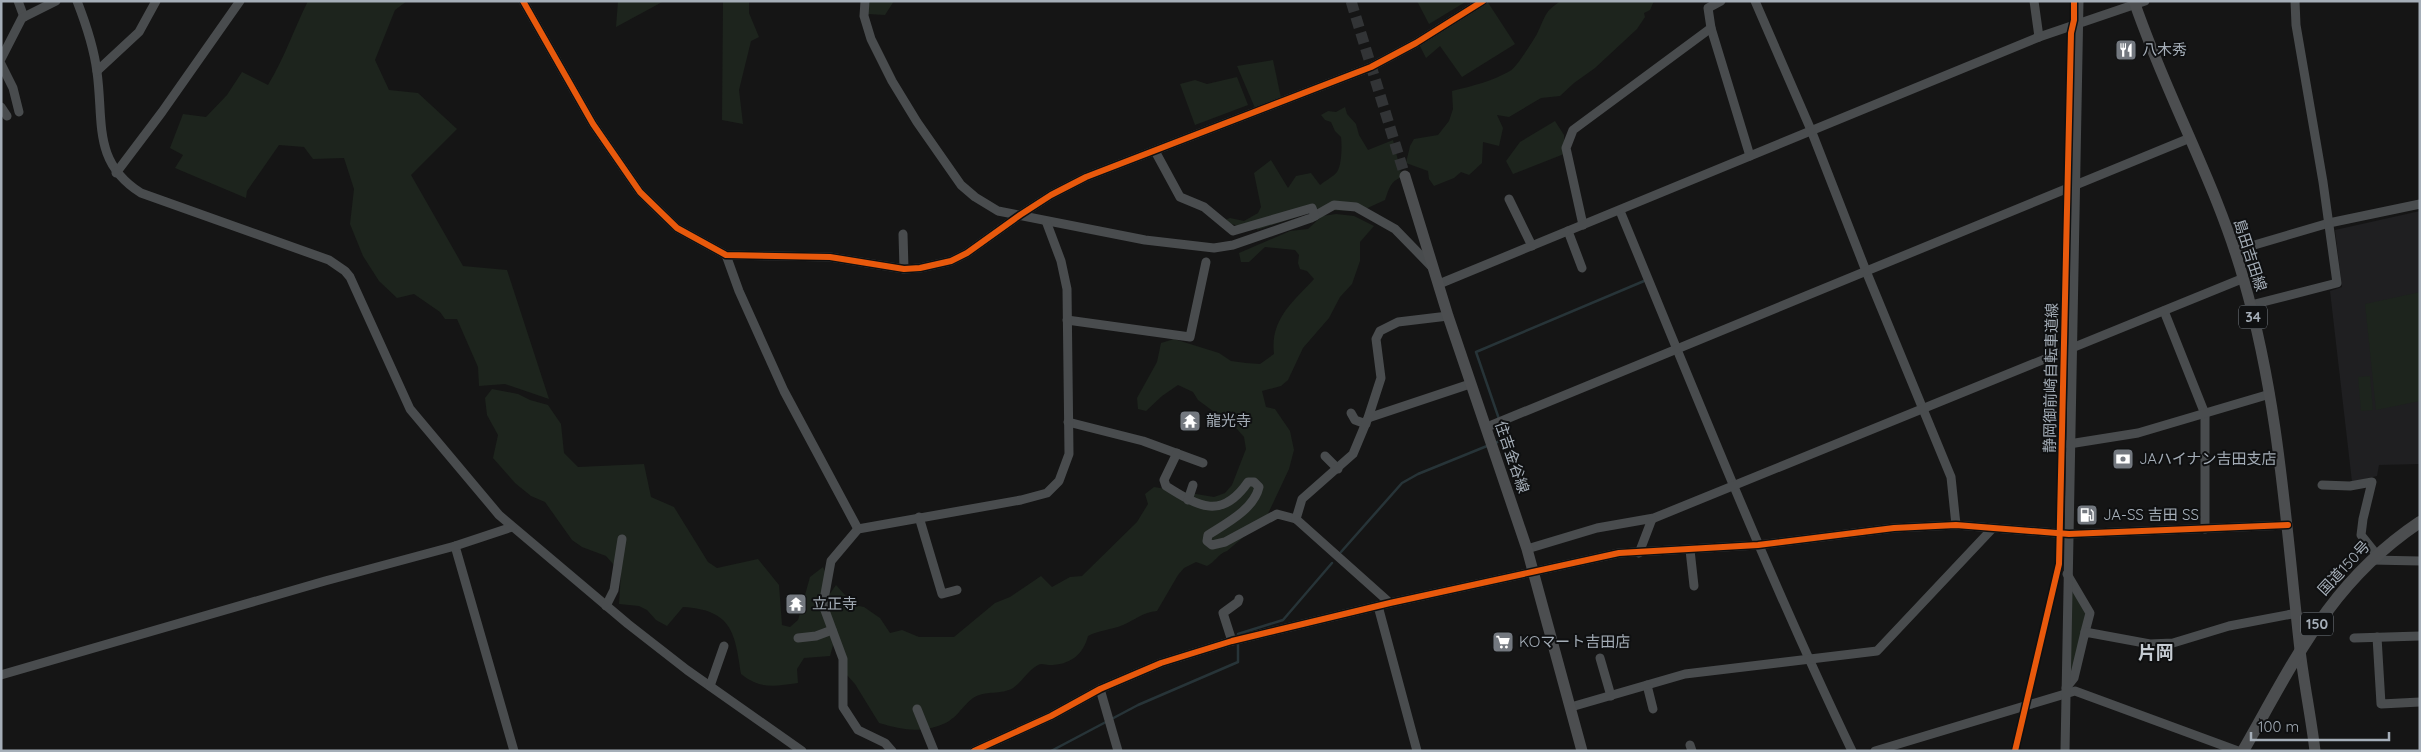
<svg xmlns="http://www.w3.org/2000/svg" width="2421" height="752" font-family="Quicksand,'Noto Sans JP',sans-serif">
	<rect width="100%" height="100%" fill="#151515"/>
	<!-- built -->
	<polygon fill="#1f1f21" points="2420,211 2420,464 2379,465 2377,476 2352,482 2330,291 2342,287 2335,230"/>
	<!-- green -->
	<g fill="#1d241d">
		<path d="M308,1H407L395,10L375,60L389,90L418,93L457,129L411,175L463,266L507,270L549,399L505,384L479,386L478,367L457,319H445L440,312L414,294L397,298L379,281L363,256L350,224L354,189L344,158L313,159L304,147L279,145L247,191L246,198L175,168L183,155L170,148L183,114L206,117L227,95L242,72L268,85C284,59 294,29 308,1Z"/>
		<polygon points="618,1 664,1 616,27"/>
		<polygon points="723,1 749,1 749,13 759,37 751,41 739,90 743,124 722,120"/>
		<polygon points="869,1 894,1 885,15 868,14"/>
		<polygon points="1417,1 1467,1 1429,24"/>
		<polygon points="1487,1 1515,44 1462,77 1440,46 1426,58 1419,44"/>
		<path d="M1561,1H1654L1650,10L1644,13L1645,17L1637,29L1595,68L1574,83L1560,96L1541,98L1509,117L1497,115L1503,128L1499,146L1483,142L1482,163L1469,175L1461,172L1454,178L1434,186L1429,179L1428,171L1406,163L1410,146L1414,139L1438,135L1449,121L1453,109L1452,91C1473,86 1492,81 1510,71C1516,68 1533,41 1537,34C1545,18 1544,11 1561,1Z"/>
		<polygon points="1273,60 1281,98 1255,108 1237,66"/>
		<polygon points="1237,77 1248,105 1195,125 1180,84 1195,80 1207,84"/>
		<path d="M1345,107L1347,114L1356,124L1359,135L1368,150L1393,140L1402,177C1390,181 1389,189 1385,200L1361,211L1318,210L1257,230L1258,225C1247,226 1234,228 1225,220L1230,218L1244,221L1258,213L1261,207L1254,173L1271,160L1288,188L1296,176L1311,173L1320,185C1325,181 1334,176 1337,172C1342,165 1342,145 1341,137L1335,131L1331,122L1325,120L1321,115L1328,111L1336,112Z"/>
		<polygon points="1555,121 1564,135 1564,154 1513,174 1506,161 1520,142"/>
		<path d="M1336,214L1354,216L1374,226L1360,242V261L1352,284L1340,297L1329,318L1303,348L1288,380L1281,386L1262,391L1266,407L1275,409L1290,431L1294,450L1289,469L1266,518L1227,551C1218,554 1215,562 1207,566L1196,562L1184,568L1178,575L1157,611C1143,612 1135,620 1123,625C1111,630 1099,630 1088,636C1083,655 1070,665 1049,665C1045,665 1042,663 1038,665C1028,670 1023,681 1013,688C1002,695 985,690 973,698C959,709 957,720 938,726C917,733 900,729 879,723L855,684L846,674L835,638L830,656L804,658L797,669L798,683C775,686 761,690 741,674C735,631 731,610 683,607L667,626L656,620L647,610L639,606L619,604L621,573L606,556L582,547L572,540L545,502L531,496L515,483L493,458L498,435L487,415L485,398L492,389L518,394L530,400L548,405L561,424L564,453L578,467L644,464L651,497L674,507L708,562L717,568L758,559L779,585L782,625L790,627L798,620L810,577L823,567L831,586L827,598L836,585L854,605L864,607L880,618L890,633L902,630L919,637H954L995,603L1010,597L1041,576L1052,587L1070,577L1082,576L1137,522L1148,504L1145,494L1154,487L1214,497L1225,493L1232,485L1246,449L1244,437L1237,429L1198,400L1193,392L1178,385L1162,396L1146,411L1138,409L1137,398L1157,362L1161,343L1174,339L1219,353L1231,361L1246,363L1260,364L1274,354C1270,319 1293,302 1314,279L1307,271L1300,269L1298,263L1299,255L1295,250L1265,247L1249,262H1241L1239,253L1290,231L1308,229L1322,216Z"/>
		<polygon points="2420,292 2420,401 2376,410 2365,304"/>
		<polygon points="2370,376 2373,410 2361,411 2358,377"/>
		<polygon points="2069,587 2086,612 2073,669 2068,679"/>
	</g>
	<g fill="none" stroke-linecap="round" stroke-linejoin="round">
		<!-- stream -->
		<g stroke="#273438" stroke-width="2.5">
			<polyline points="1499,419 1476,352 1644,281"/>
			<polyline points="1495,443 1505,439 1500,424"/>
			<polyline points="1341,552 1402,483 1418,474 1487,446"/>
			<polyline points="1238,637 1238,634 1283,620 1332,563"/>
			<polyline points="1051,751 1138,705 1238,662 1238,642"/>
		</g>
		<!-- major-tunnel -->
		<polyline stroke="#323436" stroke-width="11" stroke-dasharray="11 5.5" stroke-linecap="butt" points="1351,1 1405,176"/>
		<!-- minor -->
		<g stroke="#494c4e" stroke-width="9">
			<polyline points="18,1 24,17"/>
			<path d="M77,1C86,24 94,48 97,72C104,122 92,162 141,193L329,260L345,271L350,277L410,409L499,515L628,624L687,670L802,751"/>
			<polyline points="523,1 593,124 640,192 677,228 726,255 830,257 904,269 920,268 951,261 967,253 1020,215 1051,195 1086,177 1371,67 1416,43 1483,1"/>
			<polyline points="865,1 864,16 871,39 892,81 917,122 961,185 975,197 998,211 1145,240 1214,248 1233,245 1311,218 1334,205 1356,207 1395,229 1432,267"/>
			<polyline points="1755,1 1811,130 1866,271 1951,477 1956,525"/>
			<polyline points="2034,1 2039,37"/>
			<polyline points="1711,28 1750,156"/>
			<polyline points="1,59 22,18 56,1"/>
			<polyline points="1,64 13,88 19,112"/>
			<polyline points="97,71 139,32 156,1"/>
			<polyline points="1,107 7,116"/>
			<polyline points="1155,151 1180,197 1204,207 1233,231 1312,208 1315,216"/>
			<polyline points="116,173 162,112 240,1"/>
			<polyline points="1509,199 1532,246"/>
			<path d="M1620,211C1695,392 1767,574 1852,751"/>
			<polyline points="1583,225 1566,148 1573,130 1711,28 1708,8 1721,1"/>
			<polyline points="1568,231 1582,268"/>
			<polyline points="903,234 904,269"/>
			<polyline points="2234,251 2329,223 2420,204"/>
			<polyline points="726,255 739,291 784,391 858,529"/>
			<polyline points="1439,284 2039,37 2145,1"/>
			<polyline points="2251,305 2337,283 2323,182 2296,25 2295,1"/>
			<polyline points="2164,311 2205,414 2205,529"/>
			<polyline points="1067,320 1190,337 1206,262"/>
			<polyline points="1351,413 1355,420 1366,424"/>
			<polyline points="1368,418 1470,384"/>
			<polyline points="1068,422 1143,441 1203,463"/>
			<polyline points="1487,427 2190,138"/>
			<polyline points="2069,444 2138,433 2270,394"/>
			<path d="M1177,453L1164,480L1166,486C1199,507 1222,520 1248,482H1254L1259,487C1254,509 1227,523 1208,535L1207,541L1212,545L1225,542L1277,514L1296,519"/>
			<polyline points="1325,456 1338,469"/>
			<polyline points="2322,485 2350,486 2372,482 2363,519 2361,535 2377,555"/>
			<polyline points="1188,500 1193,485"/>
			<polyline points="919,517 942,594 957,590"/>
			<polyline points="455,546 514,751"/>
			<polyline points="1527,549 1597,528 1654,518 2244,278"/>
			<polyline points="1690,550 1694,586"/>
			<polyline points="1639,553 1652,519"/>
			<polyline points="2371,560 2420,561"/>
			<polyline points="2067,574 2090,613 2085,632"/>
			<polyline points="1390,603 1296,519 1302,499 1353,454 1368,418 1381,378 1376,339 1380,331 1398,322 1448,316"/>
			<polyline points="606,606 614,590 622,539"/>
			<polyline points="1378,606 1417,751"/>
			<polyline points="2377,637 2381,704 2420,702"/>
			<polyline points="798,638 816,636 832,630"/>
			<polyline points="2354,638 2420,636"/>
			<polyline points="1232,641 1223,613 1238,602 1239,599"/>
			<polyline points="1600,658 1611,696"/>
			<polyline points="1,675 325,581 455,546 512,527"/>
			<polyline points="1647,685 1653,709"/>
			<polyline points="710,686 724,646"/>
			<polyline points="2066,688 2074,678 2085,632 2150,644 2173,643 2229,626 2297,613"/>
			<polyline points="1100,689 1118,751"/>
			<polyline points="1571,707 1685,674 1877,651 1992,529"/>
			<polyline points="917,709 934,751"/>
			<polyline points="1690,745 1692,751"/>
			<polyline points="892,751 885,743 858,730 843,707 843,659 823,605 831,561 858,529 1021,500 1047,493 1059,481 1069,454 1067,289 1061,261 1046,221"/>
			<polyline points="974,751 1051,716 1100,689 1161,663 1232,641 1390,603 1619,553 1758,545 1894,528 1956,525 2069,534 2288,525"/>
			<polyline points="1875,751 2075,691 2238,751"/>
			<polyline points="2065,751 2079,1"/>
		</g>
		<!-- major -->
		<g stroke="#4c4e50" stroke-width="11">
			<path d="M2134,1C2166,96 2217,184 2244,281C2279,402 2286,526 2300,650C2304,684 2311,717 2315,751"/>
			<polyline points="1405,176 1448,316 1527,549 1582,751"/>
		</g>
		<!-- highway -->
		<path stroke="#4c4e50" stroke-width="12" d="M2243,751C2295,660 2330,582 2420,522"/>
		<!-- cycleway casing -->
		<g stroke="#0f1011" stroke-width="9">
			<g id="cycleway">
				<polyline points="523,1 593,124 640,192 677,228 726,255 830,257 904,269 920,268 951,261 967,253 1020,215 1051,195 1086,177 1371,67 1416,43 1483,1"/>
				<polyline points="974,751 1051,716 1100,689 1161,663 1232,641 1390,603 1619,553 1758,545 1894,528 1956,525 2069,534 2288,525"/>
				<polyline points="2015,751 2059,564 2071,33 2074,20 2074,1"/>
			</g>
		</g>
		<!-- cycleway -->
		<use href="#cycleway" stroke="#e8590c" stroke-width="6"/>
	</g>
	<!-- icons -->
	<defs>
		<g id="restaurant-square" transform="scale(1.125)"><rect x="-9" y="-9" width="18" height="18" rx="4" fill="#73787f" stroke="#0f1011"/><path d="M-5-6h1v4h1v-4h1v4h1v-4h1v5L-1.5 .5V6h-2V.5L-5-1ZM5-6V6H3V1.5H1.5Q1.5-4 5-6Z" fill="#fff"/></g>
		<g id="temple-square" transform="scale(1.125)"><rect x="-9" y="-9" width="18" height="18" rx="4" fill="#73787f" stroke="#0f1011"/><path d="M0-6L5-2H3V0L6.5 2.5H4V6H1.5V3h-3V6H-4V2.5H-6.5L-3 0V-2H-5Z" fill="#fff"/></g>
		<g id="bank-square" transform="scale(1.125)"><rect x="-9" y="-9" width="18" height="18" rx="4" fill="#73787f" stroke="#0f1011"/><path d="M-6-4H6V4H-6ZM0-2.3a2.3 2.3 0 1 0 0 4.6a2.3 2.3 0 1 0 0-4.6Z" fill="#fff"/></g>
		<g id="fuel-square" transform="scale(1.125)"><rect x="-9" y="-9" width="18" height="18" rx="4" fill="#73787f" stroke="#0f1011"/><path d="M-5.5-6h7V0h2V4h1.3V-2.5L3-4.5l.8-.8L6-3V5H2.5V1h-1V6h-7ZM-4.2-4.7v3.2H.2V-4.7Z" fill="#fff"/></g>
		<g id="supermarket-square" transform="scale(1.125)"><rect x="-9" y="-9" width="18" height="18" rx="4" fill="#73787f" stroke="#0f1011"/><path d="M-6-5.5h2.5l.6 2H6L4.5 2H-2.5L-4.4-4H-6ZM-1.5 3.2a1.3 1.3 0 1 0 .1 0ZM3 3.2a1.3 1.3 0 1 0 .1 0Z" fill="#fff"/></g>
	</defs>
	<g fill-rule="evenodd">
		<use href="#restaurant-square" x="2126" y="50"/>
		<use href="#temple-square" x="1190" y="421"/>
		<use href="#bank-square" x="2123" y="459"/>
		<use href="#fuel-square" x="2087" y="515"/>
		<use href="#temple-square" x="796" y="604"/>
		<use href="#supermarket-square" x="1503" y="642"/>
	</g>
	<g text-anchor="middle" stroke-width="4" stroke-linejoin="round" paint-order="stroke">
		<!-- shield labels -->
		<g fill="#0f1011" stroke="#787f86" stroke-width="1">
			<rect x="2239" y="305.5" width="28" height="23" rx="4"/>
			<rect x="2301" y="612.5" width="32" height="23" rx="4"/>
		</g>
		<g font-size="14" font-weight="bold" fill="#a5aeb8">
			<text x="2253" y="322">34</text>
			<text x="2317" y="629">150</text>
		</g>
		<!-- poi labels -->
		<g font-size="15" fill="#a5aeb8" stroke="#0f1011" text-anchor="start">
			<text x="2142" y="55">八木秀</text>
			<text x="1206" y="426">龍光寺</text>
			<text x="2139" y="464">JAハイナン吉田支店</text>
			<text x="2103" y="520">JA-SS 吉田 SS</text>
			<text x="812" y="609">立正寺</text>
			<text x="1519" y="647">KOマート吉田店</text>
		</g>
		<!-- street labels -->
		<g font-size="15" fill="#a5aeb8" stroke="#0f1011">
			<text transform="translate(2250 255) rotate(72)" y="5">島田吉田線</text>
			<text transform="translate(2051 378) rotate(-89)" y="5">静岡御前崎自転車道線</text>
			<text transform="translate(1512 457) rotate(71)" y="5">住吉金谷線</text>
			<text transform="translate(2344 568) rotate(-47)" y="5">国道150号</text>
		</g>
		<!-- quarter labels -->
		<g font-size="18" font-weight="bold" fill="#c6ccd3" stroke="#0f1011">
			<text x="2156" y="659">片岡</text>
		</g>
	</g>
	<!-- border -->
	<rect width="2421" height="752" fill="none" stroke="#a5aeb8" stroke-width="5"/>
	<!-- scale -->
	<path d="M2251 732v8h138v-8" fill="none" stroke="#a5aeb8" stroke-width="2.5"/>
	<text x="2258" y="732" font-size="15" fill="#a5aeb8" stroke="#0f1011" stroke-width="4" paint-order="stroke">100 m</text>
</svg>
